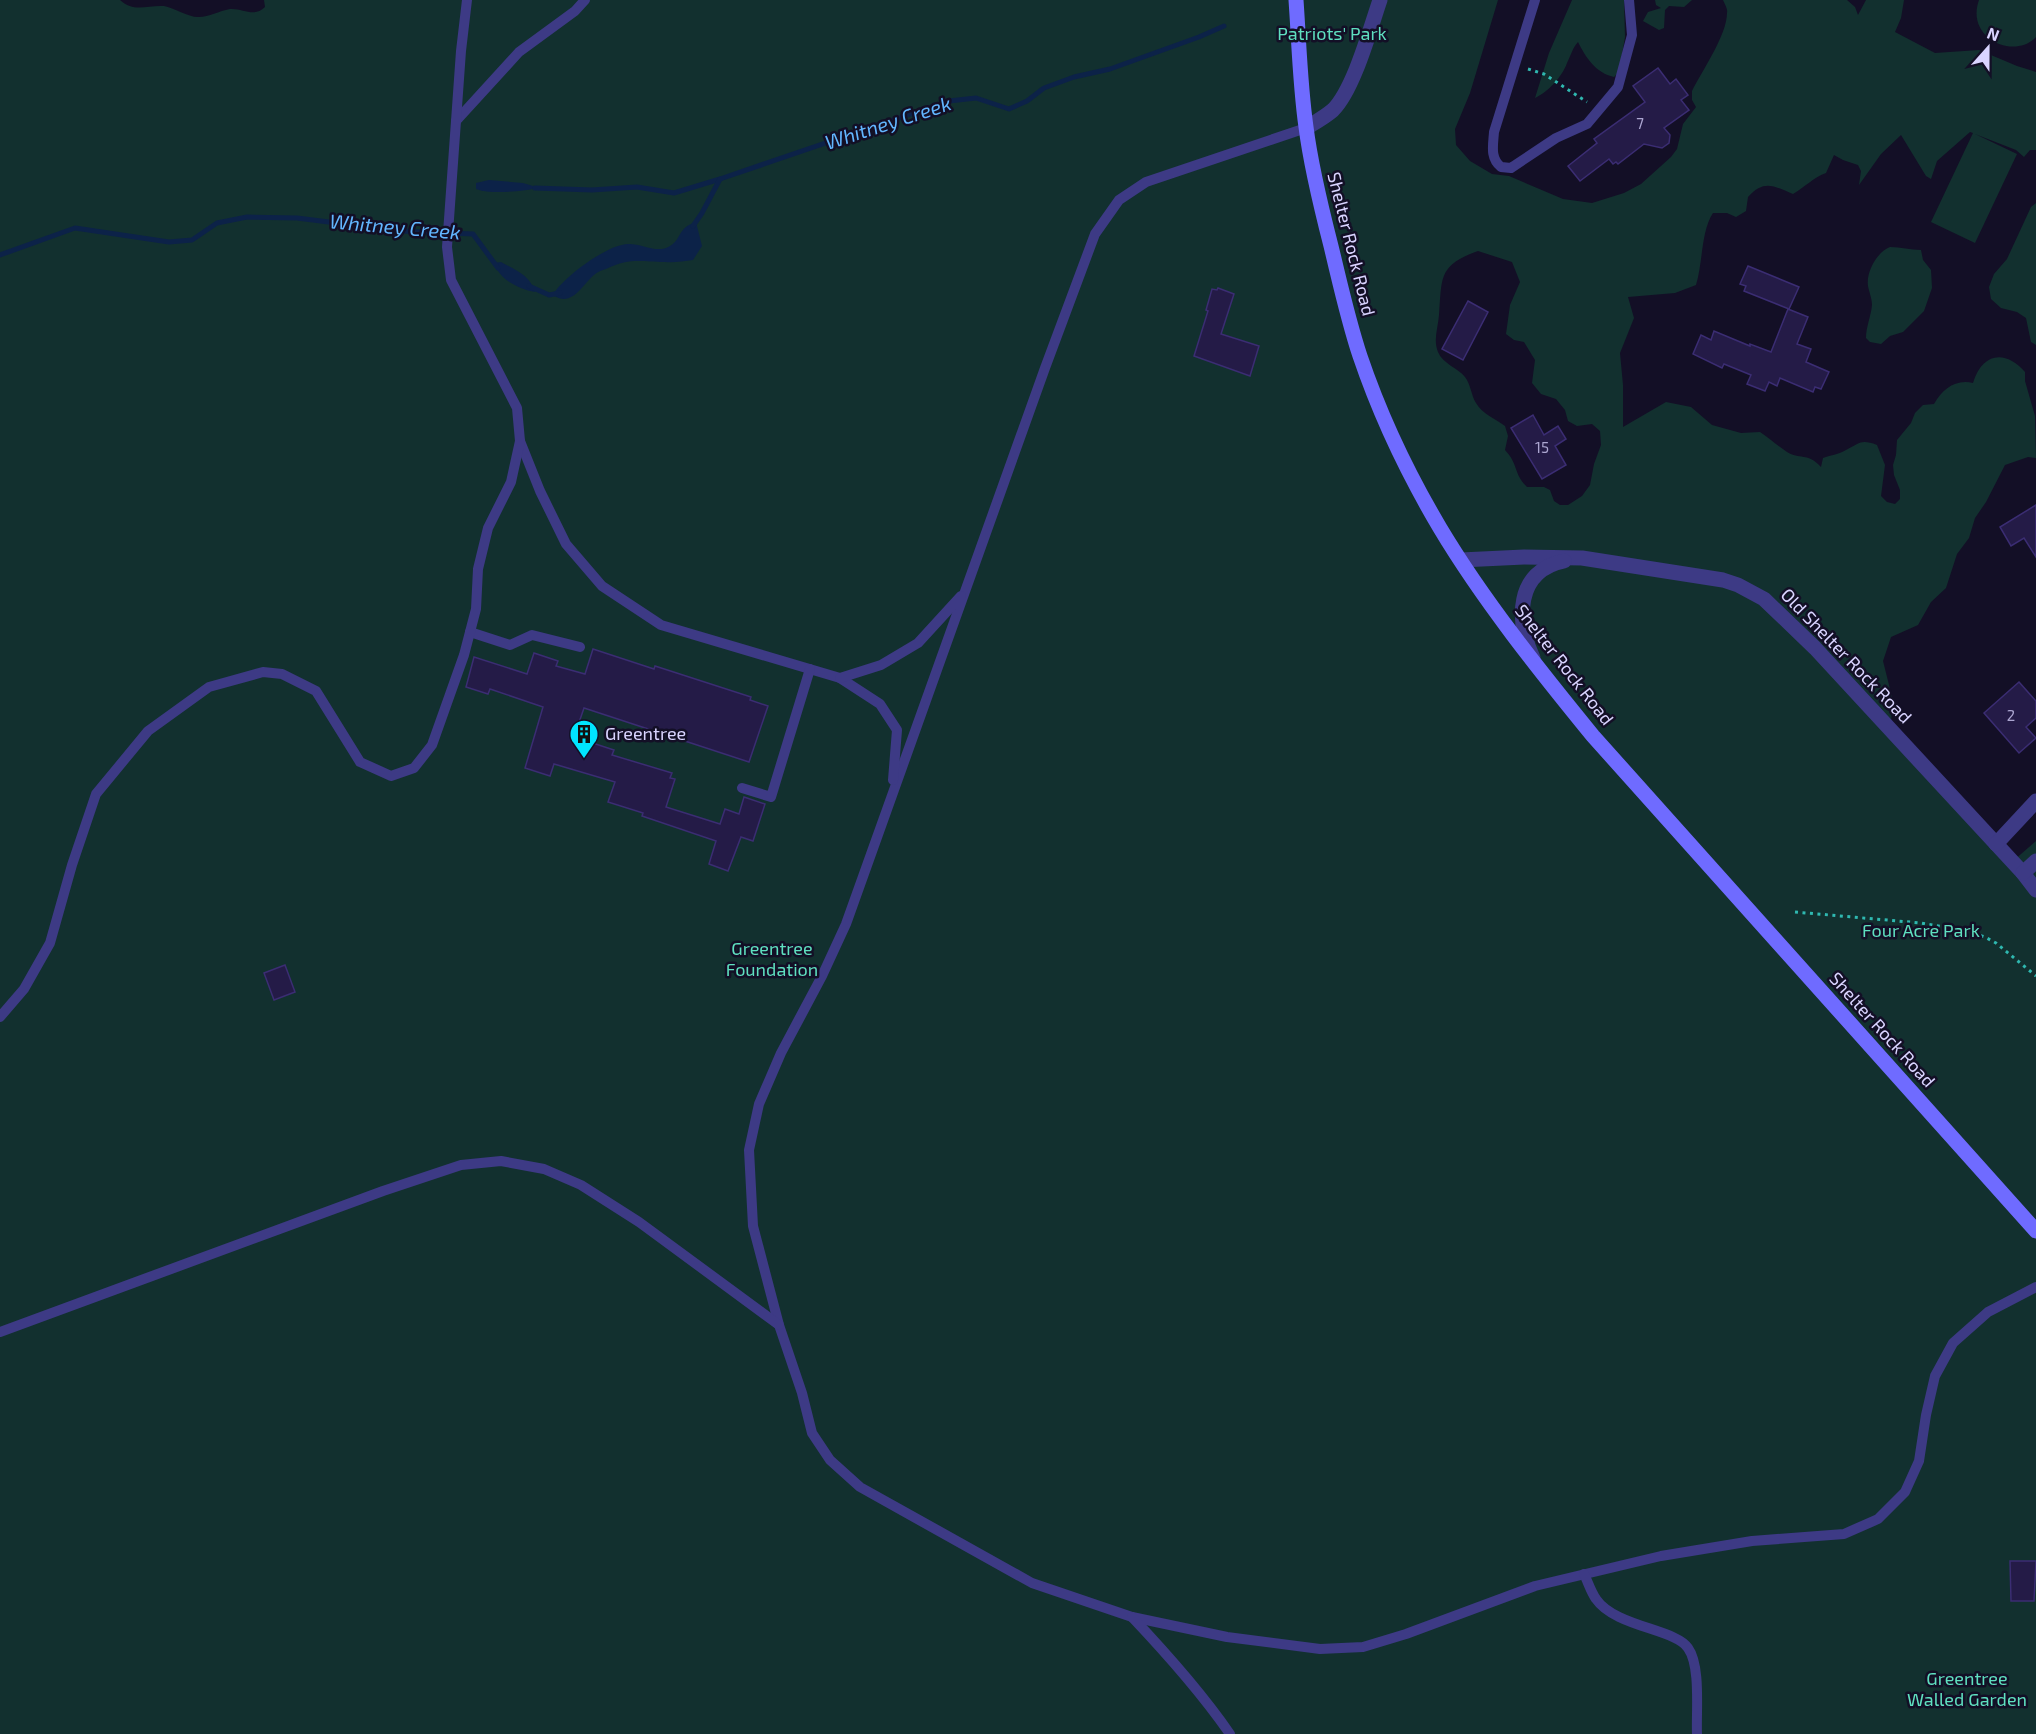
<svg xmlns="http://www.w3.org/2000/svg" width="2036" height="1734" font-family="'Exo 2',sans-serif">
	<rect width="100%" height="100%" fill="#130f26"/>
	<!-- green -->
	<g fill="#12302f" fill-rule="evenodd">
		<path d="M0,0H120C134,13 147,5 164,6C174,8 190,18 199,17C209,17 219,11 230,9C243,8 254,18 265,7L264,0H1498L1470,93L1455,129L1456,145L1470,161L1492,174L1509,176L1563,199L1592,203L1624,193L1641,184L1671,157L1677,149L1683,124L1696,107L1692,100V91C1702,71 1727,35 1727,13C1728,9 1725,5 1723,0H1847L1855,7L1858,15L1866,0H1904L1901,18L1895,32L1935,53L1979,50L2017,66L2036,72V150H2030L2024,157L2016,150L1975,134L2017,154L1975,243L1931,222L1973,133L1970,132L1937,161L1931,179L1926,176L1901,135L1881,154L1859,185L1861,171L1858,165L1843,160L1834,155L1826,173C1814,177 1805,187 1793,194C1774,186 1764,179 1748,197L1746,211L1736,217L1727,213H1713C1701,231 1703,262 1696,285L1675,293L1628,297L1634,318L1620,353L1623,385V427L1666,402L1691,407L1712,425L1741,433L1760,432C1769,438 1778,446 1787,452C1799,460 1808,452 1821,467L1823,458C1831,455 1840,454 1846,450C1860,443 1861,439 1877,445L1885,465L1881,496L1887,502L1895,504L1900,499V490L1894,475L1893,465L1896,455L1897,440L1911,423L1915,413L1923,405L1934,404C1943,389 1955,379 1973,383C1982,353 2005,349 2025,372V381L2035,416L2036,458L2028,457L2005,465L1986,502L1975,518L1969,538L1957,554L1946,588L1931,602L1918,625L1891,637L1883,661L1892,697L1891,730L2013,861L2036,841V1734H0ZM1478,251L1512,262L1520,282L1510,305L1506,334L1514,340L1524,342L1535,360L1532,383L1541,394L1556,399L1565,410L1568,421L1577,426L1592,424L1600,431L1601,445L1594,464L1590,485L1582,496L1568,505H1560L1554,501L1550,490L1544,487H1527C1513,473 1519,465 1505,450L1508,436L1505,426C1496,419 1482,414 1476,403C1471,395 1471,385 1465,377C1458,368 1443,364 1438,352C1433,340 1438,328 1439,315C1442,278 1438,265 1478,251Z"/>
		<path d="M1572,0H1624L1625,37L1619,72L1614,77C1596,73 1586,58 1578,42C1572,49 1571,55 1567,63C1562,77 1548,92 1535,98L1549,53Z"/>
		<polygon points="1648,0 1692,0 1684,7 1669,6 1665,10 1664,28 1659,30 1643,21 1648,12 1661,8 1656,5 1655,0"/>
		<path d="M1979,0H2036V37C2015,60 1965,39 1979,0Z"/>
		<polygon points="2036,203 2036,345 2031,342 2026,318 2017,312 2001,308 1991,299 1989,287 1994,274 2007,259 2031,207"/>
		<path d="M1890,247C1901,247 1910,250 1921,250L1923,260L1931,270L1932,288L1924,311L1903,332L1890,336L1881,344L1870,342L1866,338C1866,327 1871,316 1872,305C1872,298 1869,292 1868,286C1866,272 1877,252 1890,247Z"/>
	</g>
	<!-- water -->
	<g fill="#0c2248">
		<path d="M489,180L523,183L540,188C522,191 492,195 476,189V183Z"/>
		<path d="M696,222L702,246L693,260C684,261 674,263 665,262C641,262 631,257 606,269C602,270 597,272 594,275C582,285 572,308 553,295C562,278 609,243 629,244C643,244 657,254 670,246C682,239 677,228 696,222Z"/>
		<path d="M501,262C515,270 530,275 535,292C518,289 499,279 494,263Z"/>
	</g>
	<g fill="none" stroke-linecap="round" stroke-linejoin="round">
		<!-- stream -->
		<g stroke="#0c2248" stroke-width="5">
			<polyline points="535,188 592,190 637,187 674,193 720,179"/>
			<polyline points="693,226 702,213 720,179 949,101 976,98 1009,109 1027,101 1044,88 1074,77 1110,69 1199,37 1224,26"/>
			<polyline points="0,255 75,228 169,242 192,240 217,223 247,217 297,218 400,231 473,234 498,268"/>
			<polyline points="529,286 549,295 560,293"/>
		</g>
	</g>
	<!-- building -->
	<g fill="#241b47" stroke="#3b2d73" stroke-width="1.5">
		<polygon points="1658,68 1670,84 1676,79 1688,95 1681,100 1689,110 1664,128 1670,135 1669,143 1662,148 1644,144 1618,164 1616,162 1613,164 1609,159 1580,181 1568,166 1597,143 1594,139 1645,102 1633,86"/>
		<polygon points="1748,266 1799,287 1789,309 1744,291 1746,286 1740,284"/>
		<polygon points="1218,288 1234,294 1221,334 1259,346 1250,376 1194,356 1208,311 1206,310 1212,289 1217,290"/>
		<polygon points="1468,301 1488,312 1463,360 1442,349"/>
		<polygon points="1788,309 1808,317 1797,344 1811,349 1806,362 1829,372 1821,389 1815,387 1813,392 1780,378 1777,386 1769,382 1765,391 1747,384 1751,375 1724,364 1722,368 1693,354 1701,335 1711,340 1714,331 1750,346 1750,344 1771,352"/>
		<polygon points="1533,415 1544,435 1558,426 1566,439 1555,446 1566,465 1542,479 1511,428"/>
		<polygon points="2036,505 2036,557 2024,538 2011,546 2000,527"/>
		<polygon points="593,649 654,669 655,666 751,697 750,700 768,706 749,762 584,708 574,737 614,750 612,755 672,773 670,778 675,779 666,807 720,824 725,809 739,814 744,797 765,804 753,841 741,837 728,871 709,864 716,841 642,816 643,813 608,802 615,782 554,764 550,776 525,768 543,707 490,689 488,694 466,687 474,657 527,674 534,653 558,661 556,666 585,674"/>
		<polygon points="2019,682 2036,701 2036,718 2026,727 2036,738 2019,753 1984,713"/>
		<polygon points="285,965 295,992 274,1000 264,973"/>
		<polygon points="2010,1561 2036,1561 2034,1601 2011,1601"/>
	</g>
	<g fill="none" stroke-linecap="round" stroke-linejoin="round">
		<!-- path -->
		<g stroke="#2fb8b0" stroke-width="3" stroke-dasharray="3 4.5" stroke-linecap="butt">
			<polyline points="1528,69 1544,74 1587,102"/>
			<polyline points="1795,912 1921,923 1962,930 1985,937 1996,943 2036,976"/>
		</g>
		<!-- lane -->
		<g stroke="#3d3a85" stroke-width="10">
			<path d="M1535,0L1494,132C1493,146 1490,158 1501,167L1511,168L1556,138L1587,124L1618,87L1632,35L1629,0"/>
			<polyline points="456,121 519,52 575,11 585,0"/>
			<polyline points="1306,128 1146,182 1119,200 1095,234 1045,368 846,924 822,976 781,1053 759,1104 749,1150 753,1226 779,1325 802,1393 812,1433 830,1460 860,1487 1032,1583 1132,1617 1227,1637 1320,1649 1363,1647 1406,1634 1535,1586 1661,1556 1752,1541 1844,1534 1878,1519 1905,1492 1919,1461 1926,1415 1935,1376 1953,1343 1988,1312 2036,1287"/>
			<polyline points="520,441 540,491 566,544 602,586 661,625 840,678 880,704 897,730 893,780"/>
			<polyline points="470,632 510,645 532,635 580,647"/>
			<polyline points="840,678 881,665 918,643 961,596"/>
			<polyline points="742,788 771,797 810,669"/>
			<polyline points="0,1017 24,989 50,943 72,865 96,794 148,731 209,687 263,672 282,674 316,691 360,762 391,776 414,768 432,745 464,655 476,609 478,569 488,528 511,482 520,441 517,408 451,280 447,247 461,51 467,0"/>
			<polyline points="0,1332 383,1191 461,1165 501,1161 544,1169 581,1185 639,1222 779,1325"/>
			<path d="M1584,1574C1588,1582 1591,1592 1596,1599C1615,1627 1676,1629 1688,1648C1701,1666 1696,1712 1697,1734"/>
			<path d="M1132,1617C1167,1654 1201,1692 1230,1734"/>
		</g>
		<!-- street -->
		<g stroke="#3d3a85" stroke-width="15">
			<path d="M1306,128C1314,123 1325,117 1333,110C1354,89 1370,29 1380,0"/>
			<polyline points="1461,560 1524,557 1582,558 1723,580 1738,585 1764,599 1815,648 2023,873 2036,890"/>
			<path d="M1533,658C1516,621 1515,571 1564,561"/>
			<polyline points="1996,844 2036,801"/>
			<polyline points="2023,873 2036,861"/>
		</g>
		<!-- secondary -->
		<path stroke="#6f6bff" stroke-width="15" d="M1296,0C1299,42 1300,85 1306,127C1311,167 1321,207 1331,246C1340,283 1348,320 1360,356C1380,415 1408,474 1440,528C1483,600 1540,671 1593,736L2036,1231"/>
	</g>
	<!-- icons -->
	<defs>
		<g id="building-pin" transform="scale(1.5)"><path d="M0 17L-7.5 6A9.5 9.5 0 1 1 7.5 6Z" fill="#00e5ff" stroke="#130f26"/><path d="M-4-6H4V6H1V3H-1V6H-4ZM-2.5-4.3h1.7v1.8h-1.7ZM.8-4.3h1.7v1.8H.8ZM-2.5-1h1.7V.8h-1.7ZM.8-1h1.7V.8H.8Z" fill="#111"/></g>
	</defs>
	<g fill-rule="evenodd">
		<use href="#building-pin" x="584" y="734"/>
	</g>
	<g text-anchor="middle" stroke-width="5" stroke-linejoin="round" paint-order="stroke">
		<!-- number labels -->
		<g font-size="15" fill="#aca6d1">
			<text x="1640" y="129">7</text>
			<text x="1542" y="453">15</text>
			<text x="2011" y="721">2</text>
		</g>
		<!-- park labels -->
		<g font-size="18" fill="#5fe0c0" stroke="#130f26">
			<text x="1332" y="40">Patriots' Park</text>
			<text x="1921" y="937">Four Acre Park</text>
			<text x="772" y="955">Greentree<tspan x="772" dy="21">Foundation</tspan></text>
			<text x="1967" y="1685">Greentree<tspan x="1967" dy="21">Walled Garden</tspan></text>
		</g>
		<!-- street labels -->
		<g font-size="18" fill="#d9d4ff" stroke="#130f26">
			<text transform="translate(1351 244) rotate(76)" y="6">Shelter Rock Road</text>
			<text transform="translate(1846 656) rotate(46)" y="6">Old Shelter Rock Road</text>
			<text transform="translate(1564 665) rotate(52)" y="6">Shelter Rock Road</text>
			<text transform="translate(1882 1030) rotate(48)" y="6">Shelter Rock Road</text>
		</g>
		<!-- poi labels -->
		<g font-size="18" fill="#d9d4ff" stroke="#130f26" text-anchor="start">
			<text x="605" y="740">Greentree</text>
		</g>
		<!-- water labels -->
		<g font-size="20" font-style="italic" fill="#62b6ff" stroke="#130f26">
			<text transform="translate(888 123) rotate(-18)" y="7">Whitney Creek</text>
			<text transform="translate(395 227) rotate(5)" y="7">Whitney Creek</text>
		</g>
	</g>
	<!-- north arrow -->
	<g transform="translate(1988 48) rotate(21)" stroke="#130f26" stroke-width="4.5" paint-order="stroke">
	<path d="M0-4.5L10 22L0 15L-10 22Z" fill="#d9d4ff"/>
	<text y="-9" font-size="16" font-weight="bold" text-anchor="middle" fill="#d9d4ff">N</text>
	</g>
</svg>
